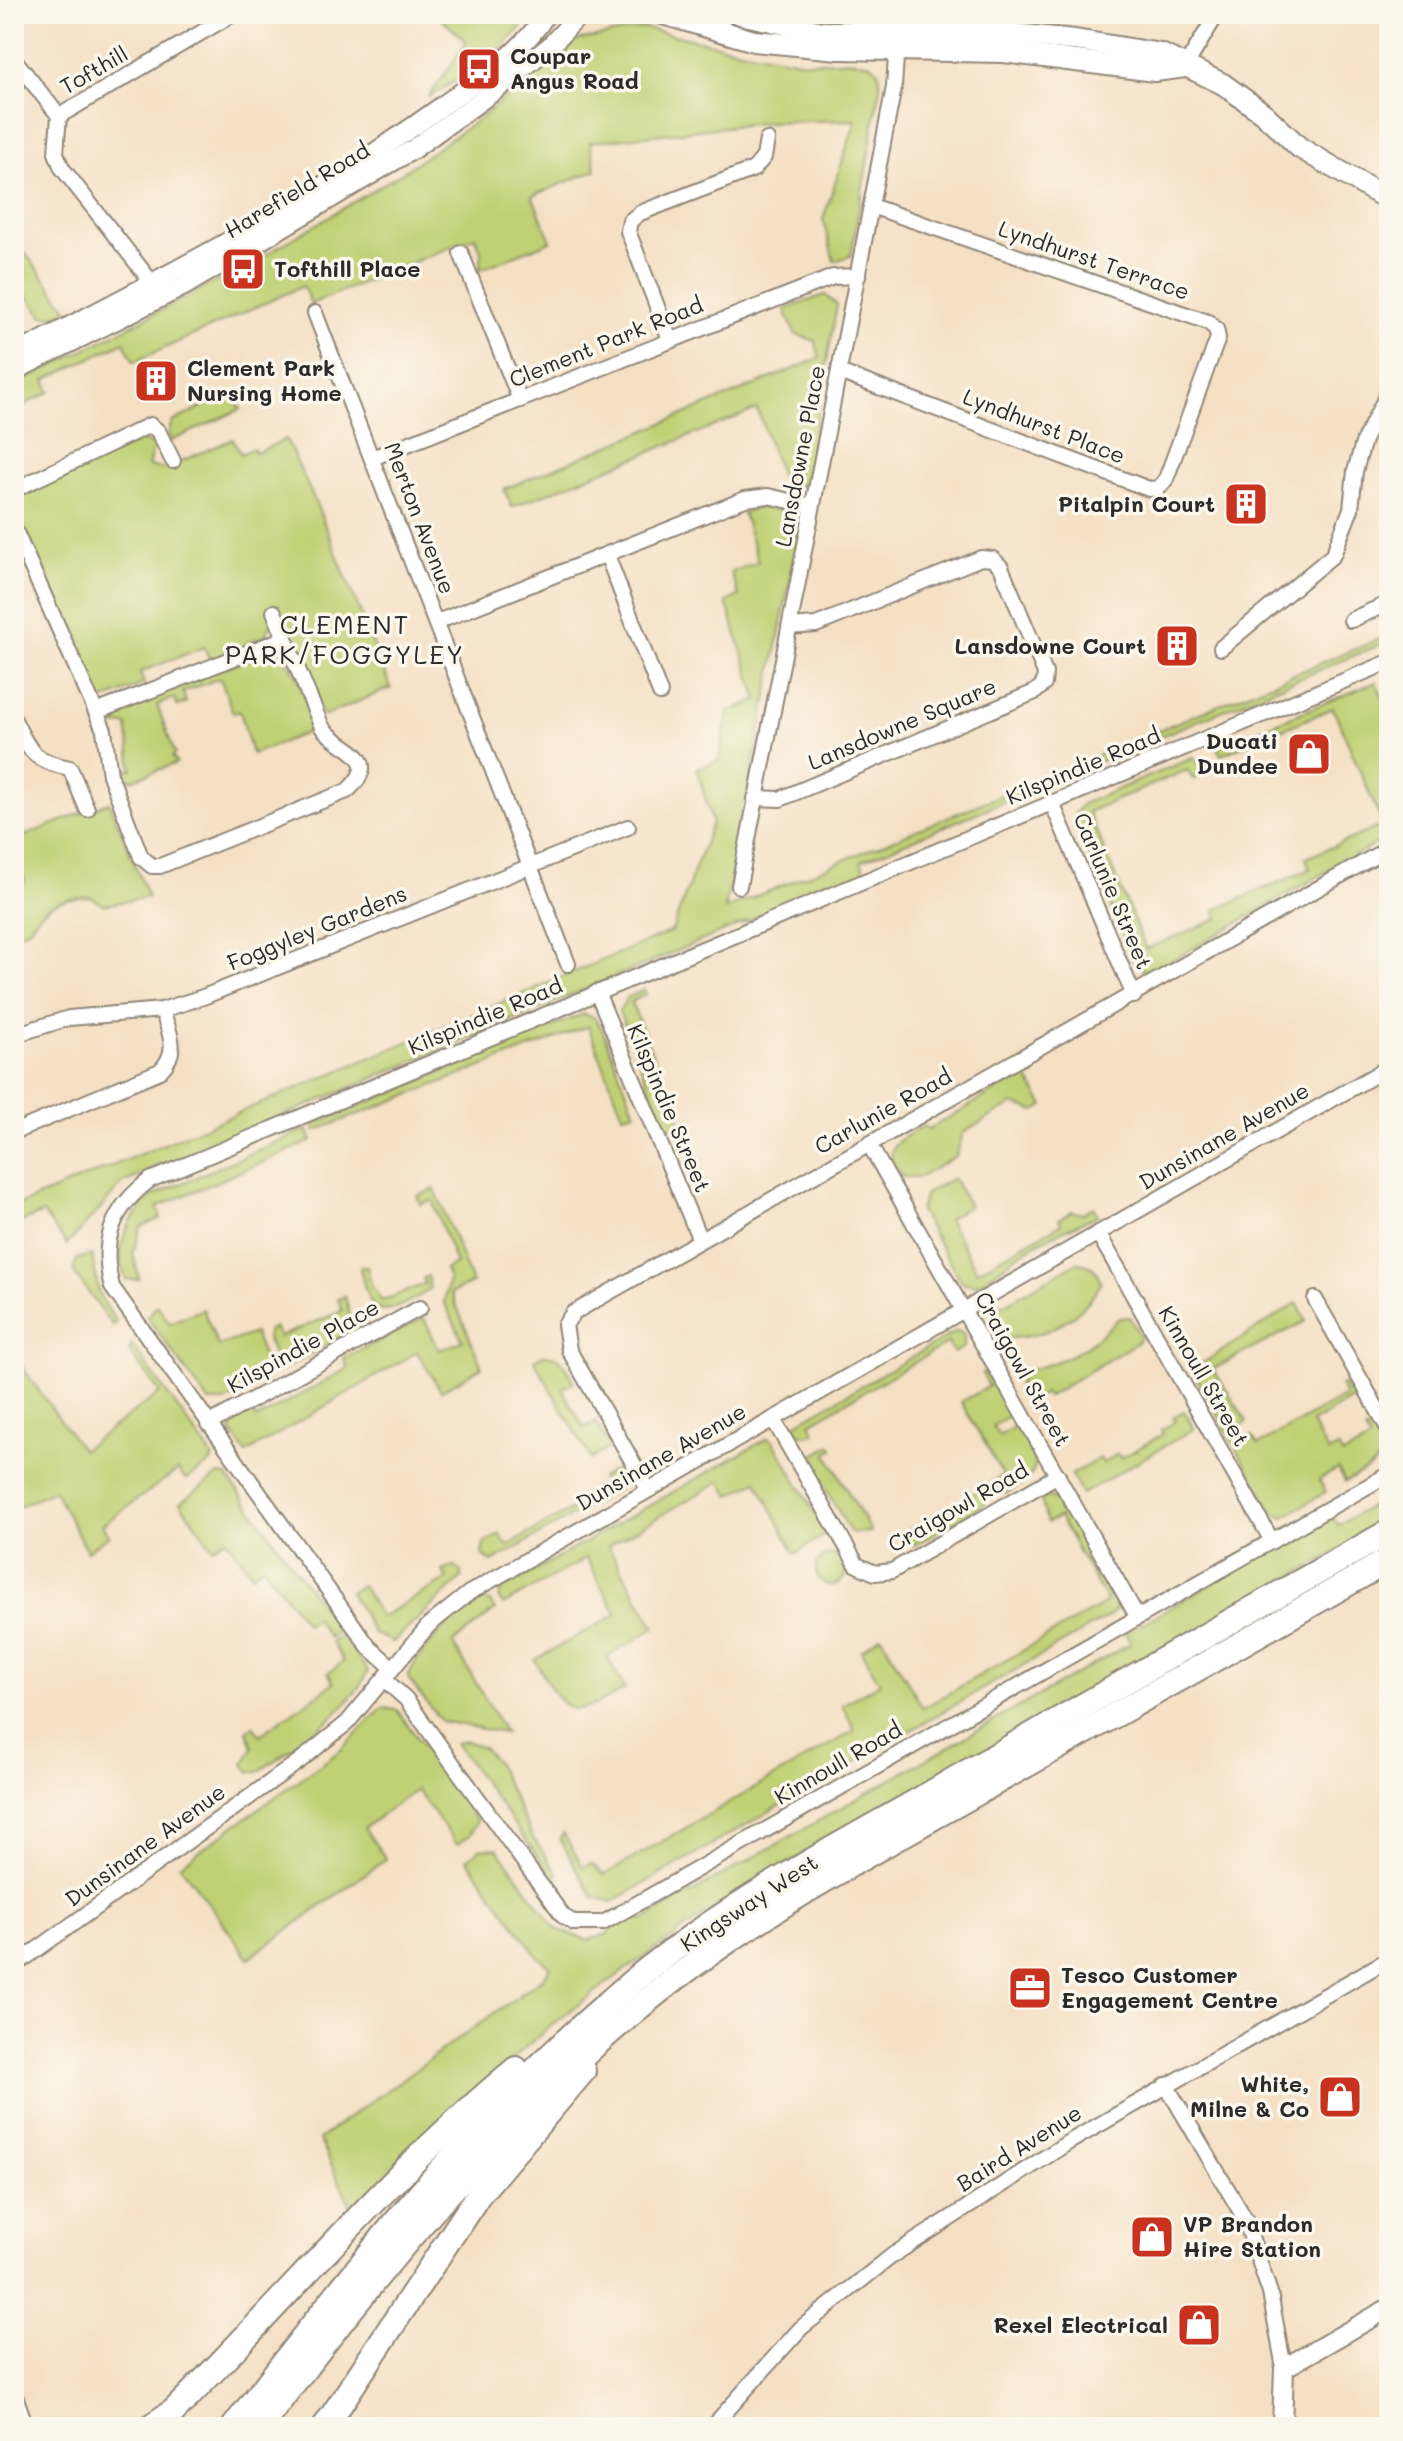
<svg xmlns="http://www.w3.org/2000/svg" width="1403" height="2441" font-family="Mali,sans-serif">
	<rect width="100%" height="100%" fill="#fbf7ec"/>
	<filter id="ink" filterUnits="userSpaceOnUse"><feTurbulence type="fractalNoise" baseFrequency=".0125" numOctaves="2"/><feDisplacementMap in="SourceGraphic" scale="16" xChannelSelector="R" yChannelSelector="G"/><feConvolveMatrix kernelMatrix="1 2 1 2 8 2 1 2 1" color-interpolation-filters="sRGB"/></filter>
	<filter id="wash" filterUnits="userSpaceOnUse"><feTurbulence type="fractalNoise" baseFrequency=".006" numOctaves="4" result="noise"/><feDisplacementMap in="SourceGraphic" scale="32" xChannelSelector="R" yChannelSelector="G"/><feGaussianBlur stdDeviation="1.8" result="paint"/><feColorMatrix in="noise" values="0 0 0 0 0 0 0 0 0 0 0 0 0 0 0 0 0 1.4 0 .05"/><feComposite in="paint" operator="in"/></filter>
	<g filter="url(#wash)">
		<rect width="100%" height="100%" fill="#f5e0c4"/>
		<!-- green -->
		<g fill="#c0d174" stroke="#767e50" stroke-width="2">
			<path d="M436,14H529C509,52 463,75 428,98L467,42Z"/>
			<path d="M644,28C696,40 747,53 800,61C821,64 848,57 868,63C880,68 881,78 880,88L851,256L834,261L823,219L856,120L769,122L590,142L596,170L532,196L551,241L479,270L482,253L475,237L311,304L303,286L134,362L124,342L45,380L50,392L14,410V386L219,280L227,294L259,277L252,263L400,174L483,116L575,41Z"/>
			<polygon points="14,238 68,310 55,316 43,316 14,279"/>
			<polygon points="825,295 837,305 805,486 783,482 757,409 512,507 504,489 820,358 815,341 795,334 785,309"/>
			<polygon points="230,393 241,409 171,441 168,434 172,422"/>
			<polygon points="233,439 241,454 253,448 256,453 286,439 315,501 391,688 324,716 271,623 265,636 248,642 246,648 221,658 209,658 204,647 140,672 144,684 99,702 60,616 59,603 16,510 22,496 143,440 154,446 148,466 163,469"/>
			<polygon points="760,507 796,512 802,519 725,909 1389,635 1389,641 861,861 865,872 123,1183 67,1245 43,1213 14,1225 14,1207 672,931 712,822 697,769 719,760 728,712 758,700 726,602 739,596 731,572 758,562 743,513"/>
			<polygon points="277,648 295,672 314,718 306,733 252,754 240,711 233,713 220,678 183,692 186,703 177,706 174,698 157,705 175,754 172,757 177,763 131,780 120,771 132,769 127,725 114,726 115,717 149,701 148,696"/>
			<polygon points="1376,682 1389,712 1389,836 1157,969 1146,971 1135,965 1077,825 1075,814 1082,804 1193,758 1201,765 1199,777 1193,779 1187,770 1088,812 1146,949 1218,919 1215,910 1310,869 1306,858 1383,825 1333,708 1221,755 1217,747"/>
			<path d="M109,802L148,897L104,905L91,897C61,899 44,902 30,928L14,935V888L26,882L14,854V840Z"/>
			<polygon points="644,990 646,994 631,1002 681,1123 666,1129 619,1011 628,997"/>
			<polygon points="583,1014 594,1017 602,1029 635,1112 623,1115 588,1026 315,1131 313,1125"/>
			<path d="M1025,1074L1044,1106L1035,1111L1013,1104L963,1133L956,1156L920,1177H903C877,1149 898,1141 923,1126L929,1129Z"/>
			<path d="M307,1129L312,1141L157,1207L161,1218L141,1227L133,1253L139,1279L126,1280C112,1247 129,1218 152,1196Z"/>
			<path d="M953,1178L969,1206L948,1219L977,1271L1061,1224L1059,1219L1072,1211L1082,1214L1093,1207L1098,1215C1072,1226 1047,1237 1023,1252C1007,1262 994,1275 976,1285L961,1282L920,1211L925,1194Z"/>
			<polygon points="435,1189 472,1283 451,1293 482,1367 441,1391 417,1352 246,1453 231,1431 235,1421 251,1411 257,1419 348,1368 344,1358 424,1318 439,1350 463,1341 444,1302 449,1279 445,1269 456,1264 432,1200 420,1204 417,1196"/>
			<polygon points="92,1255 99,1294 116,1322 112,1325 73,1271 77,1259"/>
			<path d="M1076,1263C1092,1264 1097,1268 1101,1284C1081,1317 1047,1338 1008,1338C996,1327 993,1320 1001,1306Z"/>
			<path d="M367,1266L371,1285L382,1301L425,1284L423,1278L428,1276L430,1289C422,1296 411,1300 402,1305C368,1321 367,1294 360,1268Z"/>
			<polygon points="345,1296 351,1320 341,1337 289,1366 276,1361 267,1339 268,1331 274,1327 279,1337 342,1311 338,1299"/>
			<path d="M1297,1303L1306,1321L1213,1369L1247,1422L1234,1430L1241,1442L1252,1436L1258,1445L1345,1396L1340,1385L1344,1384L1351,1395L1357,1396L1312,1423L1328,1452L1338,1447L1343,1455L1370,1440L1365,1431L1374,1426C1394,1462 1374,1465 1345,1482L1338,1469L1319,1480L1326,1492L1284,1517L1273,1513L1192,1370Z"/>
			<polygon points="157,1305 170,1323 203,1309 218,1346 254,1333 267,1366 266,1379 225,1402 209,1402 147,1317"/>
			<path d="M1129,1317L1141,1337L1136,1343L1047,1397L1045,1393L1029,1402L1018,1384L1024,1371C1070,1360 1086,1350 1119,1318Z"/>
			<polygon points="957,1331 964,1334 964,1347 954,1353 948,1343 810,1423 815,1433 804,1435 794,1431 795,1424"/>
			<polygon points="132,1345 213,1457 210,1463 186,1480 178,1470 102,1525 109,1535 87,1551 54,1490 14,1509 14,1356 82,1450 160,1393 129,1351"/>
			<path d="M543,1355C561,1354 566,1367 574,1382L562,1389L584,1428L596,1422L610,1447L591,1459L534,1360Z"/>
			<path d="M986,1371L1011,1414L993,1426L999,1436L1017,1425C1037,1461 1047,1471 1006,1494L991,1483L1003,1475L961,1402L989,1386L982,1373Z"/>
			<polygon points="1184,1411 1194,1429 1082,1494 1071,1475 1100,1458 1103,1463 1118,1454 1121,1458 1163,1434 1161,1430 1176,1421 1173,1417"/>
			<path d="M768,1438L773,1441L824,1528L823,1536L795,1554L757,1481L730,1496L721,1481L608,1546L655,1628L607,1657L625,1689C567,1722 566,1715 535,1660L617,1614L586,1558L503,1605L499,1598L501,1590Z"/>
			<polygon points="831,1445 833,1449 827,1454 871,1532 851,1533 811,1463 812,1456"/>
			<polygon points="615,1470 624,1477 626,1485 492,1562 482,1554 484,1544 500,1534 507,1546 607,1489 601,1478"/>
			<polygon points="218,1475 227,1476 339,1629 329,1638 315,1618 306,1624 263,1566 252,1574 226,1539 213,1548 180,1503"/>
			<polygon points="983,1488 985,1504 913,1546 899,1536"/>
			<polygon points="1047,1496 1060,1501 1115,1596 1117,1608 1111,1615 612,1902 593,1897 560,1839 563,1833 583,1867 591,1863 604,1875 855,1730 842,1705 880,1683 861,1651 881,1636 923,1708 1107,1602 1059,1517 1047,1523 1041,1499"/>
			<path d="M1389,1496V1522L757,1881C678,1933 599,1985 528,2045C467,2097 411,2154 356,2212L350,2204L319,2139L543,1978L551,1967L538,1957L467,1859L480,1849L497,1848L556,1929L588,1940L608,1934L611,1928L637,1912L642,1921L1131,1643L1126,1633L1332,1515L1338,1525Z"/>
			<circle cx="831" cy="1570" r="15"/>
			<polygon points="455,1566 461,1571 461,1579 393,1642 374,1634 350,1592 362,1585 381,1617 447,1579 443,1571"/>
			<path d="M479,1598L490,1602L495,1610L453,1643L505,1733L441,1721L408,1678C415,1654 458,1613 479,1598Z"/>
			<path d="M342,1634L368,1671C348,1715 296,1744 258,1772H250L244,1764L253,1747L247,1731L253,1726L260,1735L334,1683L328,1673L344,1661L331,1642Z"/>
			<polygon points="382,1708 397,1710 477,1821 470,1835 457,1844 416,1790 364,1828 386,1859 249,1958 180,1865 341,1750"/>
			<polygon points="467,1741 483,1748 495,1760 533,1838 558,1874 555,1880 455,1743"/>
		</g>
	</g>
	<g filter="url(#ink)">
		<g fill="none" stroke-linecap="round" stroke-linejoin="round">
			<!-- street casing -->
			<g stroke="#908678" stroke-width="18">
				<g id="street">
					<polyline points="14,59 59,116"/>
					<polyline points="1185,67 1217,14"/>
					<polyline points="59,116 233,14"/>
					<polyline points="59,116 56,153 62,168 153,284"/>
					<polyline points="461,253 520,400"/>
					<polyline points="315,313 568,964"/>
					<polyline points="670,340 628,231 630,221 640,213 754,169 764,157 767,140"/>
					<polyline points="839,372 1149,489 1159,488 1166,479 1218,338 1216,329 1208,322 871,206"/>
					<polyline points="372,458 833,277 858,276"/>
					<polyline points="14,490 150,425 158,431 173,461"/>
					<path d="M14,528L104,730L110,775L141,857L152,866H160L347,791C386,755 339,751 322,727L274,612"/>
					<polyline points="607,555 660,693"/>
					<polyline points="1351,620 1389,603"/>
					<polyline points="437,622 745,499 768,496 812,506"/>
					<polyline points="1221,648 1333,555 1351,509 1355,471 1364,440 1389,391"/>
					<polyline points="96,712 285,638"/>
					<path d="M14,720C30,751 32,761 70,768L87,809"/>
					<polyline points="755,798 780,799 1035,692 1044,684 1045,673 1001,567 993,559 981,558 816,625 789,627"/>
					<polyline points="1052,803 1134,996"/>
					<polyline points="739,886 894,87 897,42"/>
					<polyline points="597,992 700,1240"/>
					<polyline points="14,1032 24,1032 69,1018 162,1010 203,997 628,827"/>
					<path d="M14,1132L160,1071C180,1051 170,1034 162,1010"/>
					<polyline points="869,1144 1137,1616"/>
					<polyline points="1098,1233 1272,1541"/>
					<polyline points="1315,1299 1389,1430"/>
					<polyline points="773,1419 857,1565 875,1573 892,1571 1058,1475"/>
					<polyline points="208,1424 420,1308"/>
					<polyline points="648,1489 569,1350 565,1325 573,1313 1389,848"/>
					<path d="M393,1668L369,1647L112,1287C100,1242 112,1208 150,1180L1389,662"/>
					<polyline points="385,1680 406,1699 563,1916 574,1923 603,1923 1389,1474"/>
					<polyline points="14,1966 301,1760 347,1723 429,1625 469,1593 1389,1067"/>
					<polyline points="1166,2085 1245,2219 1270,2293 1284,2368"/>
					<polyline points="712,2427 801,2328 893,2255 1069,2142 1389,1959"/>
				</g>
			</g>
			<!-- secondary casing -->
			<g stroke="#908678" stroke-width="22">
				<g id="secondary">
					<path d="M14,355C160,280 304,206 438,109C476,81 521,55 546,14"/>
					<polyline points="14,371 184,286 412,150 501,86 550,46 580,14"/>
					<polyline points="14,2399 24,2427"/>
					<polyline points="1282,2427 1284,2368 1389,2308"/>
				</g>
			</g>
			<!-- primary casing -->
			<g stroke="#908678" stroke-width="24">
				<g id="primary">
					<polyline points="663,14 754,41 838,49 1004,52 1155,71 1185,67"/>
					<polyline points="740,14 822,32 993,32 1075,40 1161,54 1223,84 1263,113 1300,148 1389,200"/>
				</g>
			</g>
			<!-- highway casing -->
			<g stroke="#908678" stroke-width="28">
				<g id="highway">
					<path d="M150,2427L174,2411C288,2297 392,2171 516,2069"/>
					<path d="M234,2427C352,2272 470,2121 618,1994C715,1909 833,1850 943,1786C1092,1701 1240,1615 1389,1532"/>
					<path d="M260,2427C372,2278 489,2133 632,2013C734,1927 856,1861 973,1795C1111,1717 1251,1639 1389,1560"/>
					<polyline points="325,2427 479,2194 583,2071"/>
				</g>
			</g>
			<!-- street -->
			<use href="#street" stroke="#fff" stroke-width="14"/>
			<!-- secondary -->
			<use href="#secondary" stroke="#fff" stroke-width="18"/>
			<!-- primary -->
			<use href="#primary" stroke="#fff" stroke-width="20"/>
			<!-- highway -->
			<use href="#highway" stroke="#fff" stroke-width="24"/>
		</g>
	</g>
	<!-- icons -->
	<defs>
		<g id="bus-square" transform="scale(2.3)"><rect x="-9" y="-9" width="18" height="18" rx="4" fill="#c8321e" stroke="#fbf7ec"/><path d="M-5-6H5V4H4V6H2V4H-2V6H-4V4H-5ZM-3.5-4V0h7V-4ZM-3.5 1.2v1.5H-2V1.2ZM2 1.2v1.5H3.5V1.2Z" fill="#fff"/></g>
		<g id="building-square" transform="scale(2.3)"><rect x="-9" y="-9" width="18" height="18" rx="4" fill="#c8321e" stroke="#fbf7ec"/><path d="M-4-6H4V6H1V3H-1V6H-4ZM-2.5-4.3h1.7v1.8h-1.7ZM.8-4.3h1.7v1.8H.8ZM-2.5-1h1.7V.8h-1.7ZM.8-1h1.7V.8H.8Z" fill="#fff"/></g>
		<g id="shop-square" transform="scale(2.3)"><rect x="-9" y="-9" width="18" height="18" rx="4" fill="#c8321e" stroke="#fbf7ec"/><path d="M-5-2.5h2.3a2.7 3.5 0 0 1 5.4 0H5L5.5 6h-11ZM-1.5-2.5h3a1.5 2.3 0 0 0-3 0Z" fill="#fff"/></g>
		<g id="office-square" transform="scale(2.3)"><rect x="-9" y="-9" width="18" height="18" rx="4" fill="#c8321e" stroke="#fbf7ec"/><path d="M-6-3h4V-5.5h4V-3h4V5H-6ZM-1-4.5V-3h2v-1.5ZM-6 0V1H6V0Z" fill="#fff"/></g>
	</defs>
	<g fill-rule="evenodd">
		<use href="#bus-square" x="479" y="69"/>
		<use href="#bus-square" x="243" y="269"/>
		<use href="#building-square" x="156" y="381"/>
		<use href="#building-square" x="1246" y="504"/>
		<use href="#building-square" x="1177" y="646"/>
		<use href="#shop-square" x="1309" y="754"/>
		<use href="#office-square" x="1030" y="1988"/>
		<use href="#shop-square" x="1340" y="2097"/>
		<use href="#shop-square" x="1152" y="2237"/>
		<use href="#shop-square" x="1199" y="2325"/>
	</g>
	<g text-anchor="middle" stroke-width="7" stroke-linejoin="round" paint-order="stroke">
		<!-- poi labels -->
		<g font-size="22" font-weight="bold" fill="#2b2b2b" stroke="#fbf7ec" text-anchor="start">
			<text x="510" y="64">Coupar<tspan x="510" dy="25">Angus Road</tspan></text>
			<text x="274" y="277">Tofthill Place</text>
			<text x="187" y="376">Clement Park<tspan x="187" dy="25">Nursing Home</tspan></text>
			<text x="1215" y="512" text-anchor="end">Pitalpin Court</text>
			<text x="1146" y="654" text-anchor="end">Lansdowne Court</text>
			<text x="1278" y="749" text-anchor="end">Ducati<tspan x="1278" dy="25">Dundee</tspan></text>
			<text x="1061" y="1983">Tesco Customer<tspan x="1061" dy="25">Engagement Centre</tspan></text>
			<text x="1309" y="2092" text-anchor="end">White,<tspan x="1309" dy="25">Milne &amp; Co</tspan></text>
			<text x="1183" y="2232">VP Brandon<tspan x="1183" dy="25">Hire Station</tspan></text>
			<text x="1168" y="2333" text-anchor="end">Rexel Electrical</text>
		</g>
		<!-- street labels -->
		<g font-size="22" fill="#2b2b2b" stroke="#fbf7ec">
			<text transform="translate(94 70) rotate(-30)" y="8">Tofthill</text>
			<text transform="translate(297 190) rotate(-31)" y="8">Harefield Road</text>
			<text transform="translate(1094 260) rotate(19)" y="8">Lyndhurst Terrace</text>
			<text transform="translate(606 342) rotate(-22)" y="8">Clement Park Road</text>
			<text transform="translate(1044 426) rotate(21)" y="8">Lyndhurst Place</text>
			<text transform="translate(800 456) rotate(-79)" y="8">Lansdowne Place</text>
			<text transform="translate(420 518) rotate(69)" y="8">Merton Avenue</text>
			<text transform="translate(902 724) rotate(-23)" y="8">Lansdowne Square</text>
			<text transform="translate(1083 766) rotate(-23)" y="8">Kilspindie Road</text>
			<text transform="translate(1113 891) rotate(67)" y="8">Carlunie Street</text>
			<text transform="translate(317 928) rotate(-22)" y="8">Foggyley Gardens</text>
			<text transform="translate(485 1016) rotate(-23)" y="8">Kilspindie Road</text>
			<text transform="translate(669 1108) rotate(67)" y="8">Kilspindie Street</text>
			<text transform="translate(883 1111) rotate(-29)" y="8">Carlunie Road</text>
			<text transform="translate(1224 1136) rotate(-30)" y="8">Dunsinane Avenue</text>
			<text transform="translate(303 1346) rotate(-29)" y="8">Kilspindie Place</text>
			<text transform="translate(1023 1369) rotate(61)" y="8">Craigowl Street</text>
			<text transform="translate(1204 1376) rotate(60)" y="8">Kinnoull Street</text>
			<text transform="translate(661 1457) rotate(-30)" y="8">Dunsinane Avenue</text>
			<text transform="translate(958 1507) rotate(-30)" y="8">Craigowl Road</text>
			<text transform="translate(838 1763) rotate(-30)" y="8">Kinnoull Road</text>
			<text transform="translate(145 1845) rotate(-36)" y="8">Dunsinane Avenue</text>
			<text transform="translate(749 1903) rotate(-33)" y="8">Kingsway West</text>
			<text transform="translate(1019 2148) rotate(-32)" y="8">Baird Avenue</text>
		</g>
		<!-- quarter labels -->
		<g font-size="26" letter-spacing="2" fill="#2b2b2b" stroke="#fbf7ec">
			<text x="345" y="634">CLEMENT<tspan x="345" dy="30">PARK/FOGGYLEY</tspan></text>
		</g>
	</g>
	<!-- margin -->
	<rect width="1403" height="2441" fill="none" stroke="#fbf7ec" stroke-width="48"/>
</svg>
